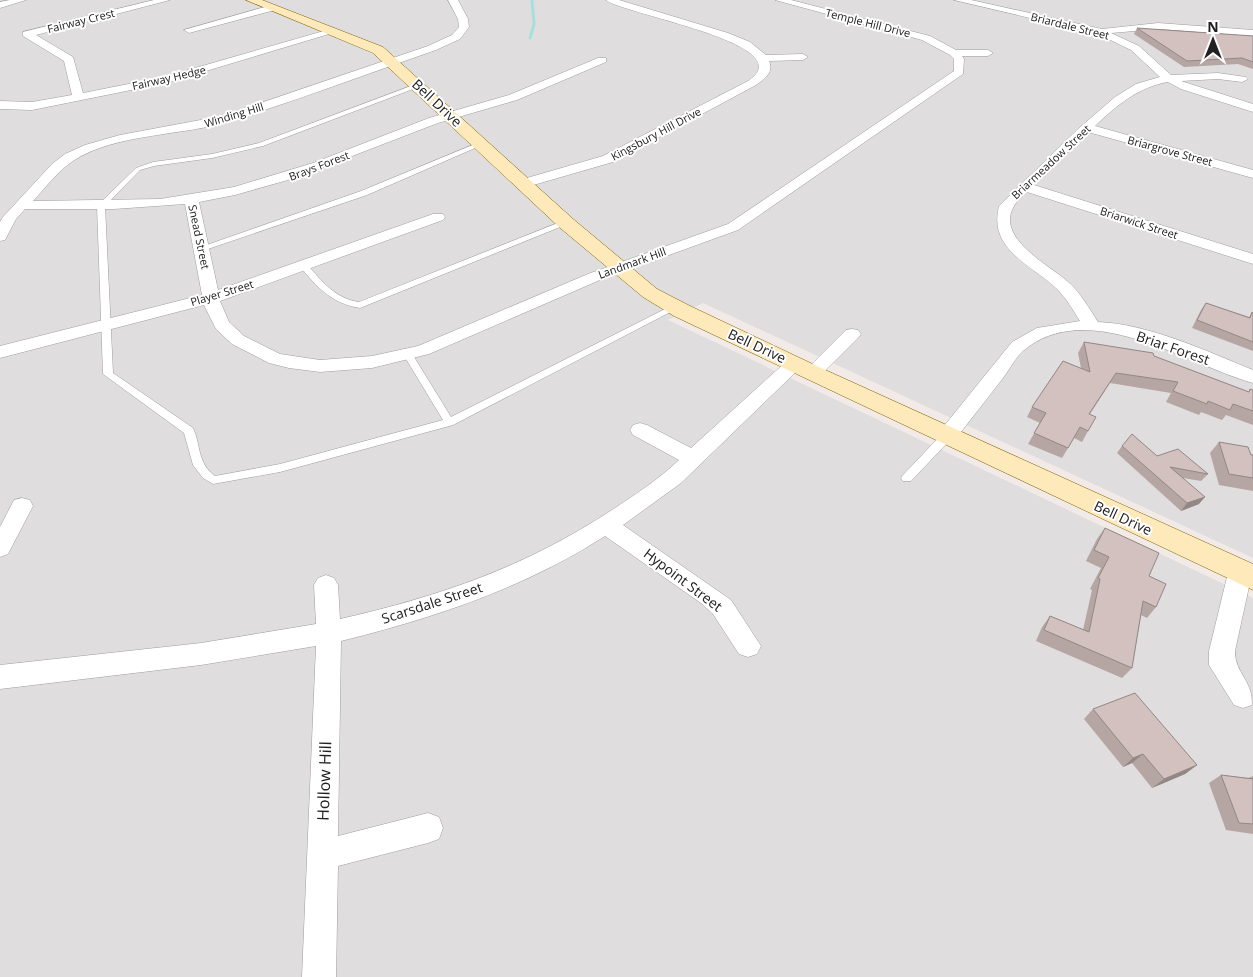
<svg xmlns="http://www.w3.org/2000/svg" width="1253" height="977" font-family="'Open Sans',sans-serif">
	<rect width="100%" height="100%" fill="#f1eae7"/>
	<!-- residential -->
	<polygon fill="#dfddde" points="0,0 1253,0 1253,558 703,303 668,320 1253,598 1253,977 0,977"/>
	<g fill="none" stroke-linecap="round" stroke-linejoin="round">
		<!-- stream -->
		<polyline stroke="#a5e1da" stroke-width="3" points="530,38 534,24 532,0"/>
		<!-- lane casing -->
		<g stroke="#9e9e9e" stroke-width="1">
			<g id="lane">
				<path d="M419,83L421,84V86L263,146L212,158L154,166L140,170L105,206L113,373L193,428C201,445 197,463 215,476L280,464L443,420L403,354L405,352H411L451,417L673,305H679L680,307L453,425L280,472L213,484L203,478L193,465L184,433L103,374L97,206L136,168L153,162L212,154L259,143Z"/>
				<polygon points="480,142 482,143 482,145 367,195 205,250 198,248 361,191"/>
				<path d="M563,221L570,223L360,308C333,304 316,287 300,266L304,264H307C321,281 336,299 359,302Z"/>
				<polygon points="947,432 952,436 951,439 911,481 903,481 901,478 903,475 943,433"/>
			</g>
		</g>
		<!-- street casing -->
		<g stroke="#9e9e9e" stroke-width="1">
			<g id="street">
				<polygon points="10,0 26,0 0,8 0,2"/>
				<polygon points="154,0 170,0 36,35 73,57 83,93 164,77 334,28 339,31 166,83 32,110 0,109 0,101 32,102 72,95 64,61 23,36 23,32"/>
				<path d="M448,0H458L468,19L469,27L460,39L436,50C367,74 300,99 231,121C184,136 115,133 73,161C58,171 46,187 33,201L160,199L234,187L313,163L429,118L509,95L598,58H606V62L517,100L438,123L295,178L235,195L199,202L218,290L433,214H443L445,217L443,220L220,301L229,322L244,336L280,354L320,360L372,356L418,346L588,274L728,224L954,71V59L950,55L922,40L775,0H791L930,36L956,50H988L993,53L988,56H962L964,59L963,74L738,230L600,280L429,354L372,368L320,372L289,368L269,363L232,344L216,329L204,305L0,358V346L202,295L185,204L114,209H25L16,219L5,240L0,241V222L3,217L52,164L65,154L85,145L120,135L222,116L428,46L452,35L459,27L458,19Z"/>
				<path d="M606,0H619L728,33L750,42L766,55L803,54L808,57L803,60L769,61C774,72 765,79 756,85L613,162L530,186H520L518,183L520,180L603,156L748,81C805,44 621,14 606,0Z"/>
				<path d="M954,0H971L1102,29L1158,23L1253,30V36L1158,29L1111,33L1139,46L1171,75L1218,73L1246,77L1248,79L1242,82L1218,79L1181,81L1253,104V112L1181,89L1168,82C1138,87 1116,106 1095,126L1253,170V178L1088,132L1034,185L1253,254V264L1027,192C1023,196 1017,201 1014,206C995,238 1049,265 1067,281C1080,292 1089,308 1098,322C1149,324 1206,351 1253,370V383C1187,365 1088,296 1023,351C1015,358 1010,369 1003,378C987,399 970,420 954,441L947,443L940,441L937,436L940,431L1012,342L1037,328L1080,321C1073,310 1067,299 1057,289C1031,264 988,250 999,206L1077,130L1115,97L1136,84L1160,77L1131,50L1098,34Z"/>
				<polygon points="272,5 277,8 275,10 189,33 184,30"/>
				<polygon points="852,329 858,330 861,334 858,338 819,377 807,377 804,373 807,369 846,330"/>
				<path d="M794,358L800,360L803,364L800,368L681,483L623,525L731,600L761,646L757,654L748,657L739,654L713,614L701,603L605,536C524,588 434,618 341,641L338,836L428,813L439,817L443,828L439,839L428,843L338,866L336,977H302L316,646L201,665L0,689V665L201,643L316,624L314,585L318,578L326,575L334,578L338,585L340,619C441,596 525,567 612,510C635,495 659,479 679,460L633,435L630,430L633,425L640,423L647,425L691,448L788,360Z"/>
				<polygon points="22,498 30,500 33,506 8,554 0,557 0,527 14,500"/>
				<path d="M1240,563L1248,566L1252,573L1235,651C1235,674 1253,680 1252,705L1243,708L1234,705L1209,665V651L1228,573L1232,566Z"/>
			</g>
		</g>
		<!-- secondary casing -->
		<g stroke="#7f6200" stroke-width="1">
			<polygon id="secondary" points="246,0 262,0 383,47 573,219 657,289 690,306 821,368 1253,564 1253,590 805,378 674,316 643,297 559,227 373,53"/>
		</g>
		<!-- lane -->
		<use href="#lane" fill="#fff" fill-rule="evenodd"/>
		<!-- street -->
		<use href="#street" fill="#fff" fill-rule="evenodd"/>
		<!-- secondary -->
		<use href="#secondary" fill="#fde9b9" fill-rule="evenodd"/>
	</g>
	<!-- wall -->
	<g fill="#b5a6a4">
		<polygon points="1137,28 1253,36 1253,69 1238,64 1184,67 1134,34"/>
		<polygon points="1206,303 1249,317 1252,312 1253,313 1253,351 1192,328 1201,310"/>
		<polygon points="1084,342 1154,356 1249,392 1250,389 1253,390 1253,425 1226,415 1222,420 1201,412 1199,415 1166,402 1171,393 1110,383 1090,414 1088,431 1082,442 1074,438 1062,458 1028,444 1040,423 1027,417 1032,407 1081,368 1078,353"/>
		<polygon points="1219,442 1253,455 1253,491 1219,485 1210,453"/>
		<polygon points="1122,446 1157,456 1208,474 1201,481 1183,478 1199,504 1181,511 1117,453"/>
		<polygon points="1105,528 1149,576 1156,607 1147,618 1141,615 1132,668 1122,678 1036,641 1042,627 1050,616 1083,630 1092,590 1090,589 1101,568 1086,561 1097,539"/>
		<polygon points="1093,709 1197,765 1185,774 1152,788 1132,763 1123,767 1084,719"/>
		<polygon points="1221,775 1248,778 1253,776 1253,834 1226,830 1209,783"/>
	</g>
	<!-- shaded-wall -->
	<g fill="#938786">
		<polygon points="1205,497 1199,504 1181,511 1187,503"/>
		<polygon points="1143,754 1132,763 1123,767 1133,758"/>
		<polygon points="1197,765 1185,774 1152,788 1164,779"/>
	</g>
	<!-- building -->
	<g fill="#d2c1bf" stroke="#938786">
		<polygon points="1137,28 1253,36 1253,62 1242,58 1187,61"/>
		<polygon points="1206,303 1250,318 1252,312 1253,313 1253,342 1197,320"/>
		<polygon points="1084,342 1153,353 1154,356 1249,392 1250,389 1253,390 1253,411 1233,404 1230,410 1208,401 1207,404 1173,391 1178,382 1116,373 1089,414 1096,417 1088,431 1080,427 1068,448 1034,433 1046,413 1032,407 1063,361 1090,372"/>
		<polygon points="1132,434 1157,456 1178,449 1208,474 1170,467 1205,497 1187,503 1122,446"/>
		<polygon points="1219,442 1248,447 1251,455 1253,455 1253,478 1229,474"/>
		<polygon points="1105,528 1159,553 1149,576 1166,584 1156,607 1143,601 1132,668 1044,630 1050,616 1089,632 1100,579 1098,578 1109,557 1094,550"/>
		<polygon points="1135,693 1197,765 1164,779 1143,754 1133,758 1093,709"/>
		<polygon points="1221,775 1253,779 1253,824 1239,823"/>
	</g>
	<g text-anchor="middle" stroke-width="4" stroke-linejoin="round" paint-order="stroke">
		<!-- far-street labels -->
		<g font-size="11" fill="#212121" stroke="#fff">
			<text transform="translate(81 21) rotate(-14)" y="4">Fairway Crest</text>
			<text transform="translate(868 23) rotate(14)" y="4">Temple Hill Drive</text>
			<text transform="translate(1070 26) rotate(14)" y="4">Briardale Street</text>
			<text transform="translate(169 78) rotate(-13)" y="4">Fairway Hedge</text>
			<text transform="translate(234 115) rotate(-17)" y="4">Winding Hill</text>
			<text transform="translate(656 134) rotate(-28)" y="4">Kingsbury Hill Drive</text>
			<text transform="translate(1170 151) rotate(15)" y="4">Briargrove Street</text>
			<text transform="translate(1051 162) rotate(-43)" y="4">Briarmeadow Street</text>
			<text transform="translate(319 166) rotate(-21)" y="4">Brays Forest</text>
			<text transform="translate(1139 223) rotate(18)" y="4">Briarwick Street</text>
			<text transform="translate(199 237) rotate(78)" y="4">Snead Street</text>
			<text transform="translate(632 263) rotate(-20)" y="4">Landmark Hill</text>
			<text transform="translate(222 293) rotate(-17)" y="4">Player Street</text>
		</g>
		<!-- street labels -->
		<g font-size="14" fill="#212121" stroke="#fff">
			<text transform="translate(437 103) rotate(43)" y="5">Bell Drive</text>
			<text transform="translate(757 346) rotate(25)" y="5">Bell Drive</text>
			<text transform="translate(1173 348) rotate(19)" y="5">Briar Forest</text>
			<text transform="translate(1123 518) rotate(25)" y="5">Bell Drive</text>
			<text transform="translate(683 580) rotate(37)" y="5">Hypoint Street</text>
			<text transform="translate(432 603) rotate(-18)" y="5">Scarsdale Street</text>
		</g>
		<!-- near-street labels -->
		<g font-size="16" fill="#212121" stroke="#fff">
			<text transform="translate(324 781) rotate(-88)" y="6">Hollow Hill</text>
		</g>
	</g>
	<!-- north arrow -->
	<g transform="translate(1213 40)" stroke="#ffffff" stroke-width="4" paint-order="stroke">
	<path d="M0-4L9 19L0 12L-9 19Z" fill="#212121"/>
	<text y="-8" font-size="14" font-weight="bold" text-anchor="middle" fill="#212121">N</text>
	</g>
</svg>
